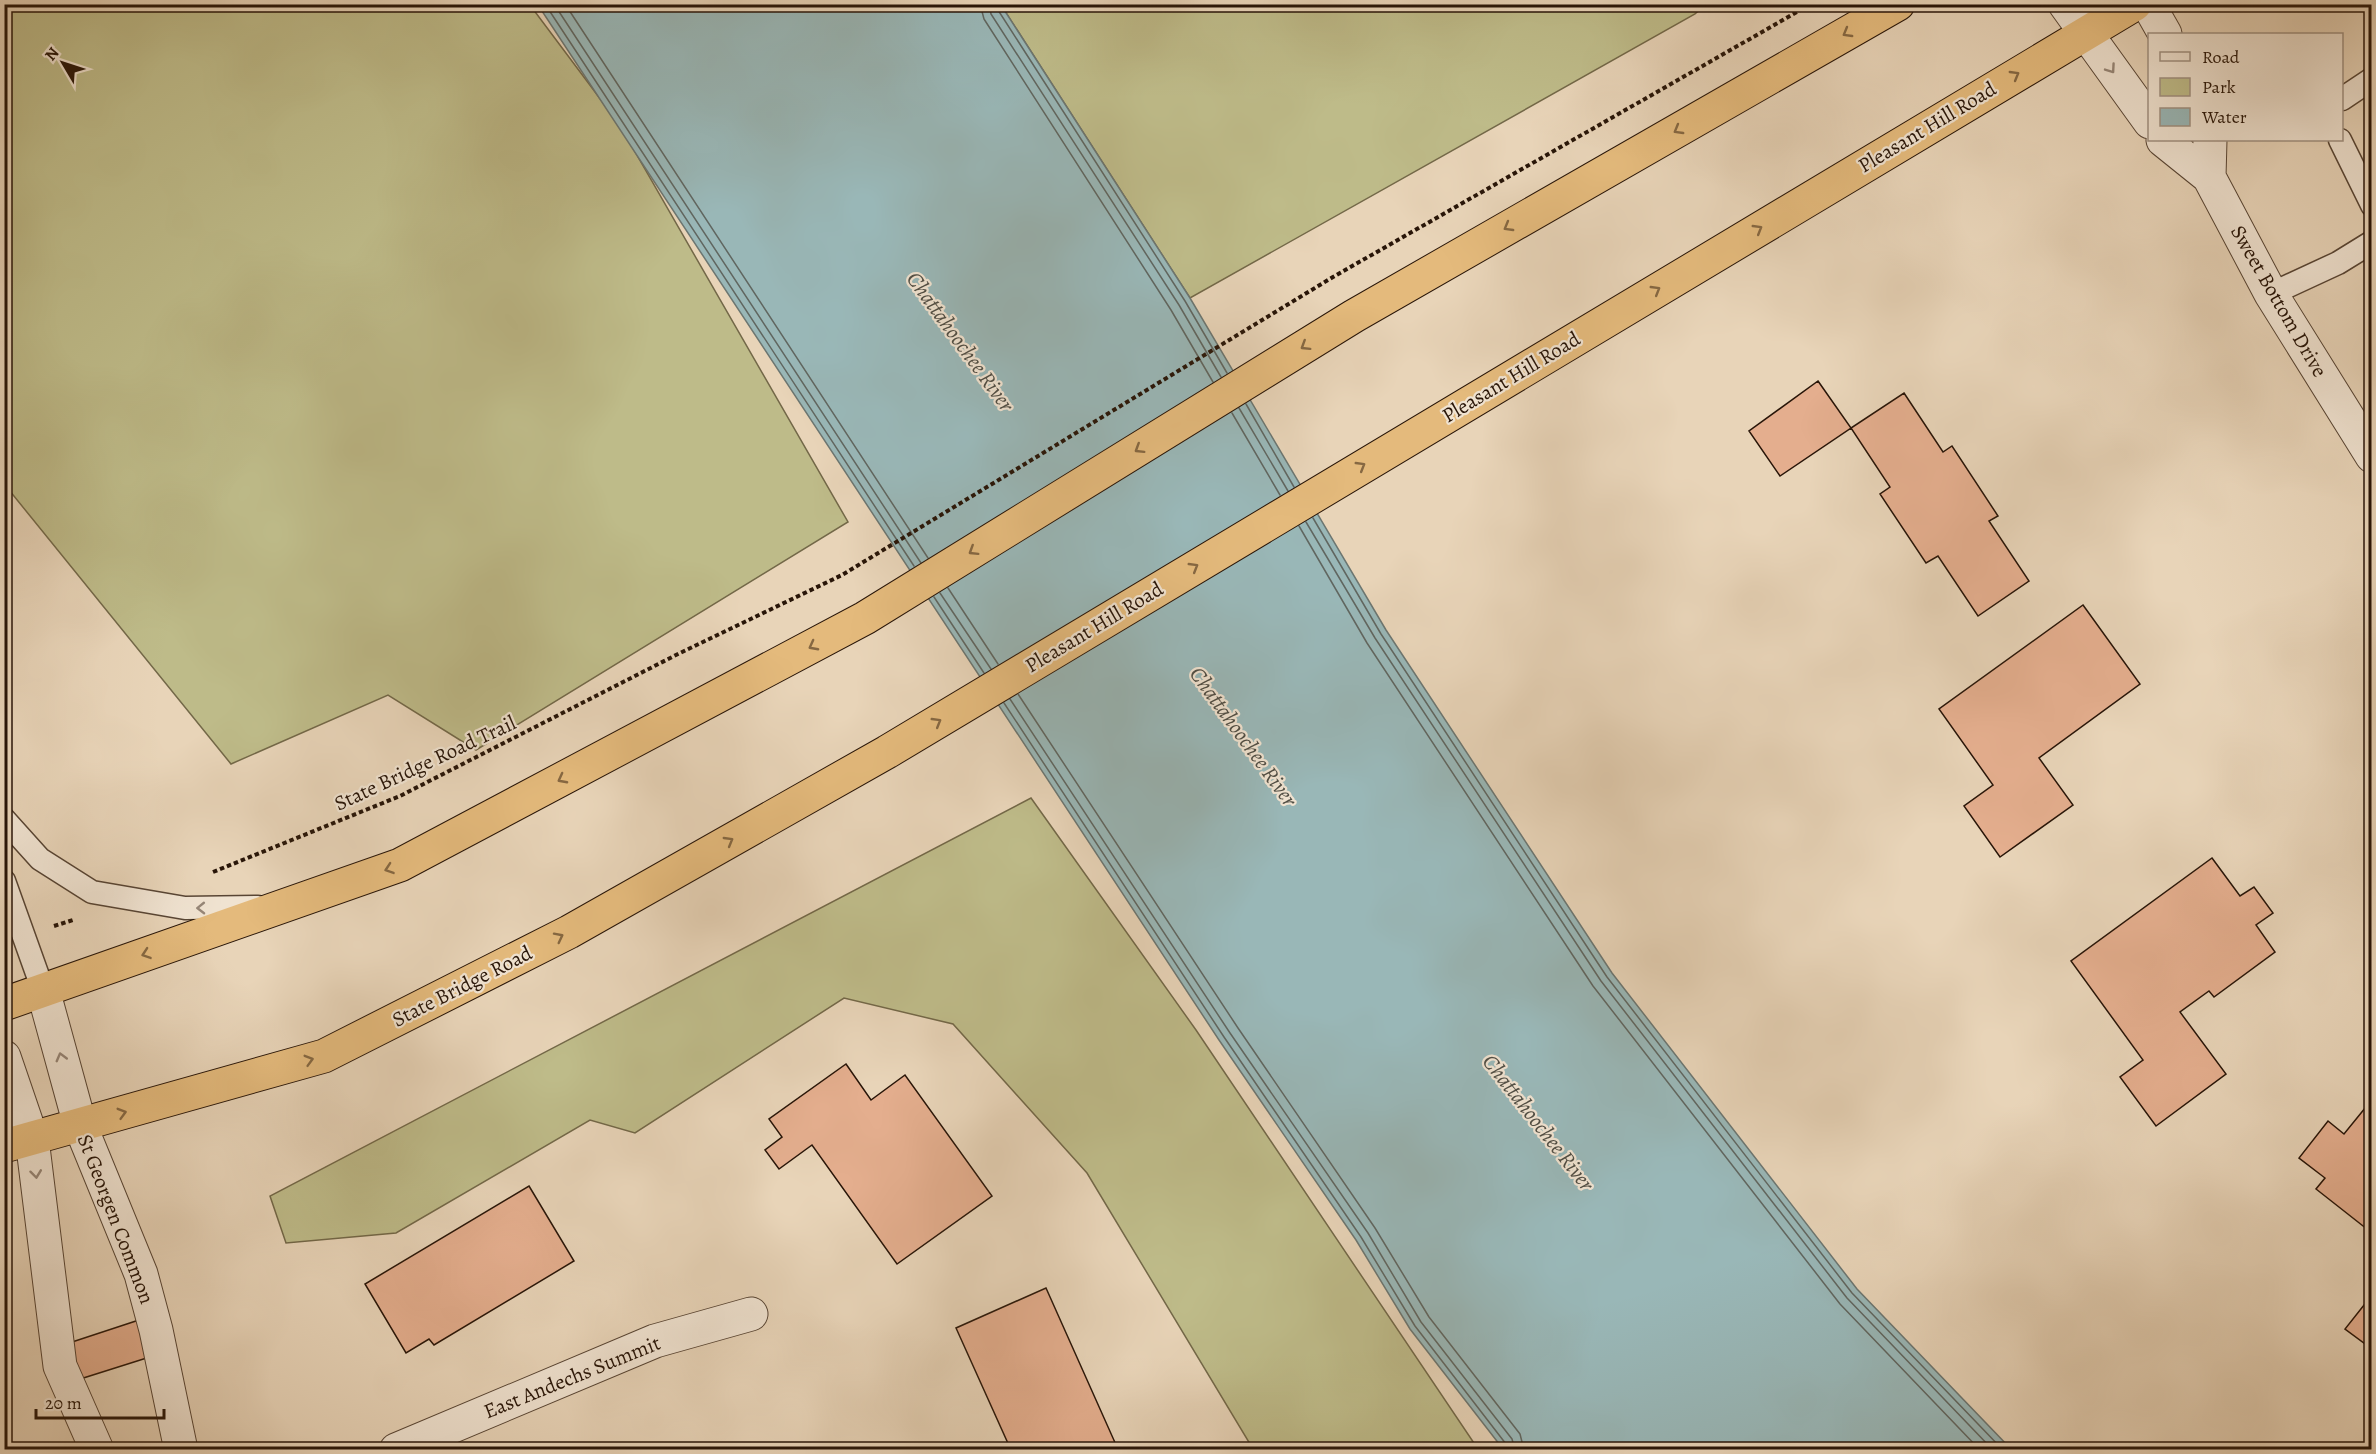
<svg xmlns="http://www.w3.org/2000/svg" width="2376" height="1454" viewBox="0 0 2376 1454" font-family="Alegreya,serif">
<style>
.green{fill:#bebb89;stroke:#736848;stroke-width:1.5}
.water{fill:#99b7b7;stroke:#6c7671;stroke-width:1.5}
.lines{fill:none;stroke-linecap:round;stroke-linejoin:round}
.shore{stroke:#606660;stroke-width:1.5}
.building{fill:#e4ae8e;stroke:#281508;stroke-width:1.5}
.service-casing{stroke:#584534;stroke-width:25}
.minor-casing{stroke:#584534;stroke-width:35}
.trunk-casing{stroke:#281508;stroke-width:35}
.path{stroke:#281508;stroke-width:4;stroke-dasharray:4.5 3;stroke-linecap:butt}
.service{stroke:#f0e3d1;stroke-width:22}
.minor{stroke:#f0e3d1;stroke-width:33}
.trunk{stroke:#e4ba7c;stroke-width:33}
.oneway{stroke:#866842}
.oneway2{stroke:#968677}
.labels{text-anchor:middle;stroke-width:4.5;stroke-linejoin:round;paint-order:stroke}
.street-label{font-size:21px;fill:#281508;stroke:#f0e3d1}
.water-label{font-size:22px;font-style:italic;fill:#504e45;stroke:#f0e3d1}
</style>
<rect width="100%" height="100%" fill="#e8d4b8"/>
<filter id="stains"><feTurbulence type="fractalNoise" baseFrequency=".00333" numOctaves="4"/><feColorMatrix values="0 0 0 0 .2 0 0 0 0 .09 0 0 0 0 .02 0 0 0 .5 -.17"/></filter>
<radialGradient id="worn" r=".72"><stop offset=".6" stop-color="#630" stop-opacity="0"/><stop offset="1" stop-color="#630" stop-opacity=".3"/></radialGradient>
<!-- green -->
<path class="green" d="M 4,5 L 530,5 L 619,124 L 848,522 L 476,750 L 388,695 L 231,764 L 5,485 Z
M 1001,5 L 1705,5 L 1695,14 L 1190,298 Z
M 1031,798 L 1196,1030 L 1478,1449 L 1253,1449 L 1087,1173 L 953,1024 L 844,998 L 635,1133 L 590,1120 L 396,1233 L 286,1243 L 270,1196 Z"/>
<!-- water -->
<path class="water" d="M 538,5 L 1001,5 L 1190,298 L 1386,630 L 1612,973 L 1857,1289 L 2011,1449 L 1503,1449 L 1410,1329 L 1356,1240 L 1219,1040 Z"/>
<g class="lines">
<!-- shore -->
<path class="shore" d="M 545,4 L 914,566
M 554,4 L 921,563
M 565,4 L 928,558
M 980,4 L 984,19 L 1171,310 L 1213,382
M 989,4 L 991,14 L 1179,305 L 1221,377
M 997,4 L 998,10 L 1185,301 L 1227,373
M 1246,404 L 1294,487
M 1239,408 L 1288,491
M 1232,413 L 1280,495
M 1313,518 L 1381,634 L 1607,977 L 1852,1293 L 2003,1450
M 1306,522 L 1375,638 L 1601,981 L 1847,1298 L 1993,1450
M 1299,526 L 1367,643 L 1593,986 L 1840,1304 L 1980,1450
M 948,588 L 998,664
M 940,593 L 991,669
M 934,597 L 984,673
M 1018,694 L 1238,1028 L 1375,1228 L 1429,1317 L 1520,1434 L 1524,1450
M 1010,699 L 1230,1033 L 1368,1233 L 1421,1322 L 1512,1439 L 1515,1450
M 1004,703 L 1224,1037 L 1361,1237 L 1415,1326 L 1506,1444 L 1507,1450"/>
</g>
<!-- building -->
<path class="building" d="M 1818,381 L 1851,428 L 1780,476 L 1749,431 Z
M 1904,393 L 1943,452 L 1952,446 L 1998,516 L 1989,521 L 2029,581 L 1978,616 L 1938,556 L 1926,563 L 1880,494 L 1890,487 L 1851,428 Z
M 2083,605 L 2140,684 L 2039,758 L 2073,805 L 2000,857 L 1964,806 L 1993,785 L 1939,709 Z
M 2212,858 L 2240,896 L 2254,887 L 2273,913 L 2256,925 L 2275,952 L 2214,997 L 2209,991 L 2180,1012 L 2226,1074 L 2156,1126 L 2120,1077 L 2143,1060 L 2071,961 Z
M 846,1064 L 871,1100 L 905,1075 L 992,1196 L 897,1264 L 812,1145 L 779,1169 L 765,1150 L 782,1137 L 769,1119 Z
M 2370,1102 L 2372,1103 L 2372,1233 L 2316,1189 L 2325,1178 L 2299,1158 L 2328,1121 L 2344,1134 Z
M 529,1186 L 574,1261 L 434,1345 L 429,1339 L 406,1353 L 365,1284 Z
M 1046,1288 L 1117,1447 L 1110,1450 L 1011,1450 L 956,1328 Z
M 2372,1295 L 2372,1349 L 2345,1329 Z
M 142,1319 L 153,1356 L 77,1380 L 66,1344 Z"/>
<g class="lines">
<!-- service casing -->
<g class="service-casing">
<path id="service" d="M 2342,99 L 2372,79
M 2340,140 L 2372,205
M 2271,294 L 2338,263 L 2372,242
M 4,819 L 40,859 L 92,892 L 185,908 L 258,907
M 4,881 L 43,990"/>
</g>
<!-- minor casing -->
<g class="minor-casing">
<path id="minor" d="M 2065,4 L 2150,122
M 2148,4 L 2165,34
M 2163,140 L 2209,177
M 2210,140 L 2209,177 L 2271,294 L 2372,456
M 43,990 L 80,1125 L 141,1274 L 156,1330 L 181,1450
M 4,1057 L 32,1139 L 60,1366 L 97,1450
M 396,1450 L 655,1341 L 751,1314"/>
</g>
<!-- trunk casing -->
<g class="trunk-casing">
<path id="trunk" d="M 4,1004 L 400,865 L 865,618 L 1354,316 L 1898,4
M 4,1146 L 324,1056 L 569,932 L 887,752 L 2135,4"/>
</g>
<!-- path -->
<path class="path" d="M 213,872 L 400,796 L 678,654 L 842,575 L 1333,277 L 1811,4
M 54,926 L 73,920"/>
<!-- service -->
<use href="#service" class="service"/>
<!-- minor -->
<use href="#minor" class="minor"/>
<!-- trunk -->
<use href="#trunk" class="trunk"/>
</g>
<!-- one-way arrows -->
<defs><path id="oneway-chevron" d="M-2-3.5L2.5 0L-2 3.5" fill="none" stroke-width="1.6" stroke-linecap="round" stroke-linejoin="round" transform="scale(1.5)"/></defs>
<g class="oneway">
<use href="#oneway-chevron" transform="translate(1847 33) rotate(150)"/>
<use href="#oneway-chevron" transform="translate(2015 75) rotate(-30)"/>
<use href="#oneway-chevron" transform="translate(1678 130) rotate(150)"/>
<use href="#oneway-chevron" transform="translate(1508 227) rotate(150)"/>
<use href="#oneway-chevron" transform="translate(1758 229) rotate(-31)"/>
<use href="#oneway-chevron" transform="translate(1656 290) rotate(-31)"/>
<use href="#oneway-chevron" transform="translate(1305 346) rotate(148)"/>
<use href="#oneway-chevron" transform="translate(1139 449) rotate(148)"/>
<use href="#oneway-chevron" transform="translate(1361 466) rotate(-31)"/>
<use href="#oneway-chevron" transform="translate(973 551) rotate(148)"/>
<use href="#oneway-chevron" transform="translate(1194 567) rotate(-31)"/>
<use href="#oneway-chevron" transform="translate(813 646) rotate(152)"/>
<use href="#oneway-chevron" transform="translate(937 722) rotate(-31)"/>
<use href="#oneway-chevron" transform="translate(562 779) rotate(152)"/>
<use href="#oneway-chevron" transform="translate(729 841) rotate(-30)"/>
<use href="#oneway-chevron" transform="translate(389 869) rotate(161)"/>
<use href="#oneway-chevron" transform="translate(559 937) rotate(-27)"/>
<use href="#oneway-chevron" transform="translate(146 954) rotate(161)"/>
<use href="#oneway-chevron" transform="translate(309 1060) rotate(-16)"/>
<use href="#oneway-chevron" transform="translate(122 1113) rotate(-16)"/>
</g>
<g class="oneway2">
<use href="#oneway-chevron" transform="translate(2111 69) rotate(55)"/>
<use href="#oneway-chevron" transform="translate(201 908) rotate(179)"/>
<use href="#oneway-chevron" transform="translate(61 1057) rotate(-105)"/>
<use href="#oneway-chevron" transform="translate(36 1174) rotate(83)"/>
</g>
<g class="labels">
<!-- street labels -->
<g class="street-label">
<text transform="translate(1927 127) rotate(-31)" y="7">Pleasant Hill Road</text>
<text transform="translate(2279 301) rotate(60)" y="7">Sweet Bottom Drive</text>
<text transform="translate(1511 377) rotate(-31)" y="7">Pleasant Hill Road</text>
<text transform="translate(1094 627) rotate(-31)" y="7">Pleasant Hill Road</text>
<text transform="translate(425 763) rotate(-25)" y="7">State Bridge Road Trail</text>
<text transform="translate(462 986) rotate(-27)" y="7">State Bridge Road</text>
<text transform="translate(116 1219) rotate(69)" y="7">St Georgen Common</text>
<text transform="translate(572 1377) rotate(-22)" y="7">East Andechs Summit</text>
</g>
<!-- water labels -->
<g class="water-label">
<text transform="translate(961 341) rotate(54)" y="8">Chattahoochee River</text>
<text transform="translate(1244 736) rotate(54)" y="8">Chattahoochee River</text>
<text transform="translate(1539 1122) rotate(52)" y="8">Chattahoochee River</text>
</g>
</g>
<!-- margin -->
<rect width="2376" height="1454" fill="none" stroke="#e8d4b8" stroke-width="24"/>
<rect x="6" y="6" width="2364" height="1442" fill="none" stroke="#281508" stroke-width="3"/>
<rect x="12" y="12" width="2352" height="1430" fill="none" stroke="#281508" stroke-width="1.5"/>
<!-- legend -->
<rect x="2148" y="33" width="195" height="108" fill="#f0e3d1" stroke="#a09181" stroke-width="1.5"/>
<rect x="2160" y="52" width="30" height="9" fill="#f0e3d1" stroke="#a09181" stroke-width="1.5"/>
<text x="2202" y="63" font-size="18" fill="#281508">Road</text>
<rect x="2160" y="78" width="30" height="18" fill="#bebb89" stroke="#a09181" stroke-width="1.5"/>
<text x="2202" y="93" font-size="18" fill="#281508">Park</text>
<rect x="2160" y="108" width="30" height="18" fill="#99b7b7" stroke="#a09181" stroke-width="1.5"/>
<text x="2202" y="123" font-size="18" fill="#281508">Water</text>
<!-- north arrow -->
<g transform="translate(63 63) rotate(309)" stroke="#f0e3d1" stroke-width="4.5" paint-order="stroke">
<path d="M0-4.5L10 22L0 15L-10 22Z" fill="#281508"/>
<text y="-9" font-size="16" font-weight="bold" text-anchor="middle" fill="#281508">N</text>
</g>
<!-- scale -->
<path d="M36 1409v9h128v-9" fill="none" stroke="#281508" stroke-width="3"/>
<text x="45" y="1409" font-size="18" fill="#281508" stroke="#f0e3d1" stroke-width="4.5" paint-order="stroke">20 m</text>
<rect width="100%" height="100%" filter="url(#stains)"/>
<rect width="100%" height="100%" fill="url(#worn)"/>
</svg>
